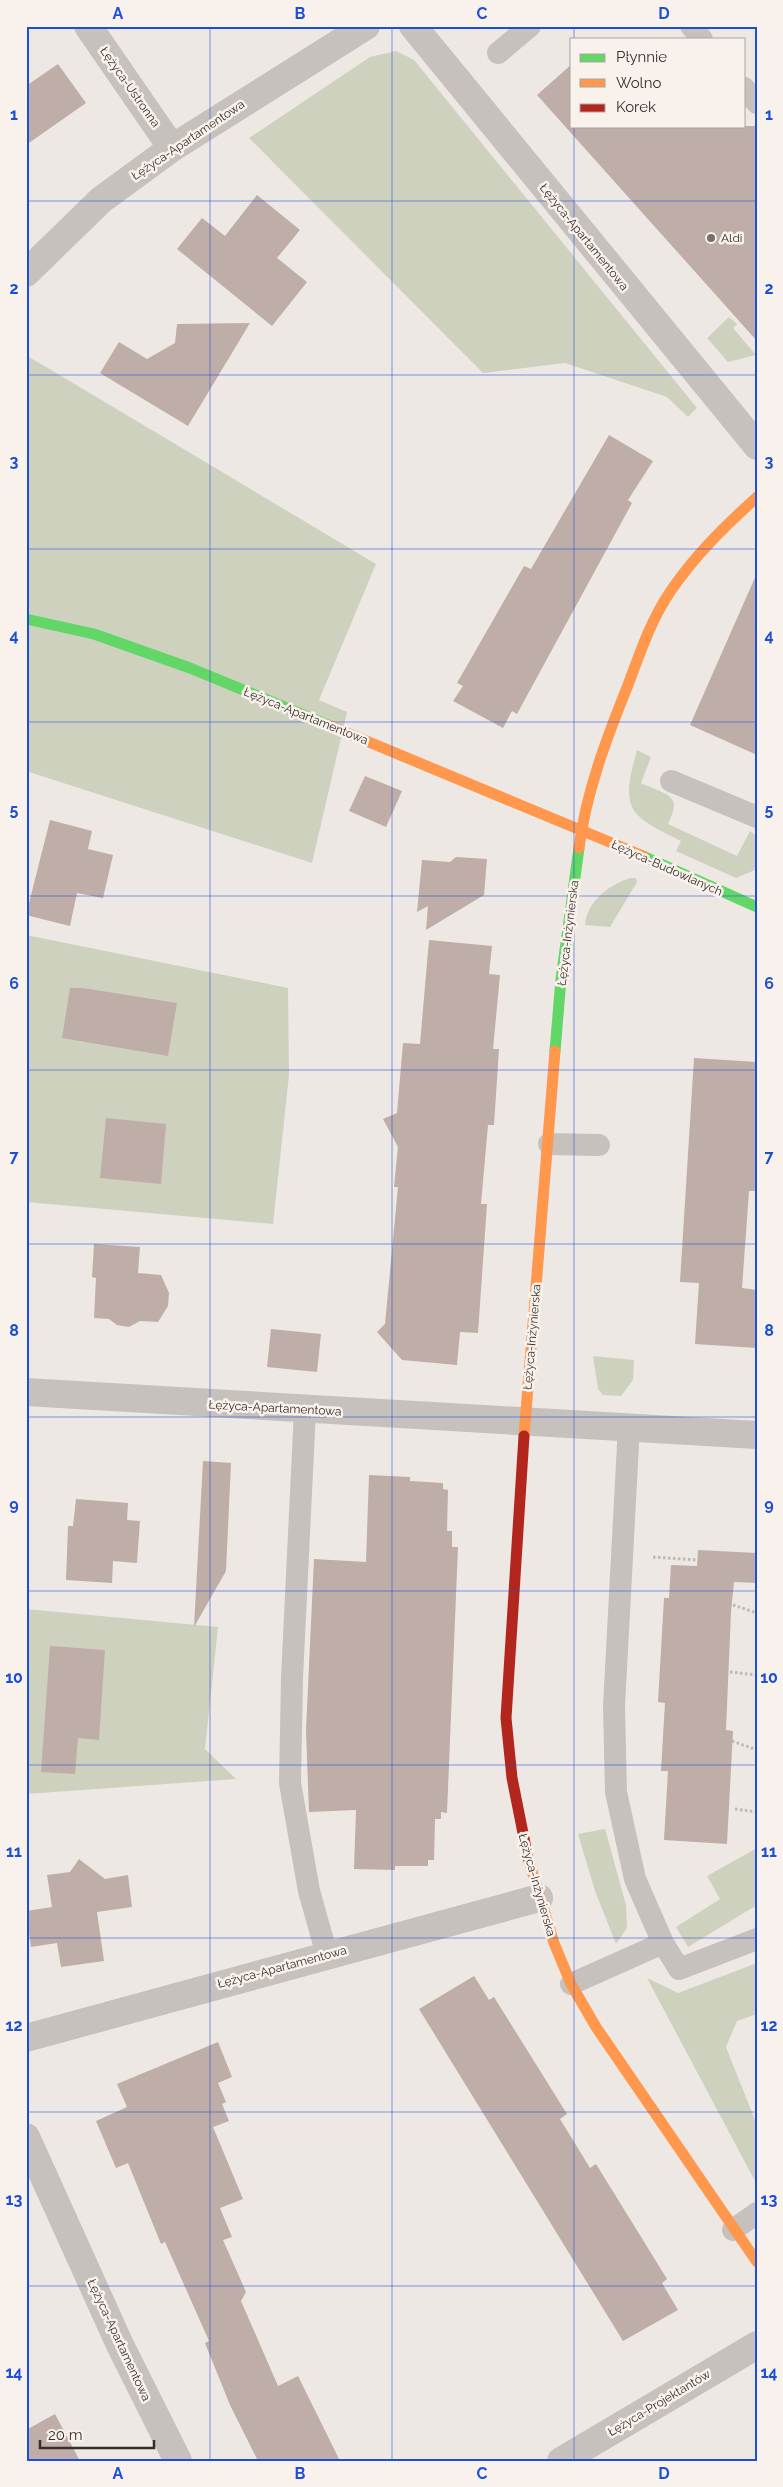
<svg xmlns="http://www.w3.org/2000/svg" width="783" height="2487" viewBox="0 0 783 2487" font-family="Raleway,sans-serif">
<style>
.green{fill:#cfd1bf}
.building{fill:#bfada7}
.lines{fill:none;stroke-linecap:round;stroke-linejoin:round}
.path{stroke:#bfb9b5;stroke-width:3;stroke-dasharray:2.5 2.5;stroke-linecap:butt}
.lane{stroke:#c6c1bd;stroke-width:22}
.street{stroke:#c6c1bd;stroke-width:28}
.fast{stroke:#63d668;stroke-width:11}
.slow{stroke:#ff974d;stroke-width:11}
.jam{stroke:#b3261e;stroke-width:11}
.grid{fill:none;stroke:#1d4ed8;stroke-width:1;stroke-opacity:0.55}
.poi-dot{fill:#776f6c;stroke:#f9f2ec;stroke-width:2}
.labels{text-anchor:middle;stroke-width:5;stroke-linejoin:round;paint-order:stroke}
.street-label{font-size:12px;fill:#372e2b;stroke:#f9f2ec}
.poi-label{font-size:12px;fill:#372e2b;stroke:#f9f2ec;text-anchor:start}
.neatline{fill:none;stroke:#1d4ed8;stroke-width:2}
.grid-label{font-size:16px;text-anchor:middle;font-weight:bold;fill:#1d4ed8}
</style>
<rect width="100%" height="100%" fill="#ede8e4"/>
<!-- green -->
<path class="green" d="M 396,51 L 414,60 L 697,408 L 688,417 L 667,397 L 565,363 L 483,373 L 249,138 L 370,57 Z
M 729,317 L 737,324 L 733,328 L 756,355 L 728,362 L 707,338 Z
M 26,355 L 376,564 L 319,700 L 347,712 L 312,863 L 26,771 Z
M 637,750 L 651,757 L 641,783 C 650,788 674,793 674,805 C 674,811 670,819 668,824 L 737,856 L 750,831 L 757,836 L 755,870 L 736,878 L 676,851 L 681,841 C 628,815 620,810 637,750 Z
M 630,878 L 636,878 L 637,882 L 610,927 L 585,925 C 587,901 609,885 630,878 Z
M 26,935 L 288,988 L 289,1075 L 273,1224 L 26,1202 Z
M 593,1356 L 634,1360 L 633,1380 L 621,1396 L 603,1395 L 598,1389 Z
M 26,1609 L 218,1627 L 205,1749 L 236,1779 L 26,1794 Z
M 605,1829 L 626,1905 L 627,1928 L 616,1944 L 595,1891 L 578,1834 Z
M 757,1848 L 757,1905 L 688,1947 L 676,1927 L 720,1899 L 707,1876 Z
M 757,1963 L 757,2014 L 737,2021 L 726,2047 L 757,2125 L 756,2183 L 647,1978 L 678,1993 Z"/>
<!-- building -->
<path class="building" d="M 58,64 L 86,103 L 26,145 L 26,86 Z
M 572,64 L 572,126 L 757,126 L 757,341 L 537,95 Z
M 257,195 L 300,230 L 277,258 L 307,282 L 272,326 L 177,249 L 202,218 L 225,236 Z
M 250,323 L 188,426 L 100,373 L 119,342 L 147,359 L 175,343 L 177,324 Z
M 609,435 L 653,461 L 628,500 L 632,503 L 517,714 L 512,711 L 503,728 L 453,701 L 463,686 L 457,683 L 524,566 L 531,569 Z
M 757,573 L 757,755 L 690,725 Z
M 365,776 L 402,791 L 386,827 L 349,811 Z
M 50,820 L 92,831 L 88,849 L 113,855 L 103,898 L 77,893 L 70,926 L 26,915 Z
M 456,857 L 487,859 L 484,895 L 426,930 L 428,906 L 417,912 L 422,860 L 450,862 Z
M 429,940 L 492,946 L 489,974 L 500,975 L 493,1049 L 499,1049 L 494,1125 L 488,1125 L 481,1204 L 487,1204 L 478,1333 L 460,1332 L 457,1365 L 402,1360 L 377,1332 L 385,1324 L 398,1187 L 394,1187 L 398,1147 L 383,1119 L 397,1113 L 403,1043 L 420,1044 Z
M 70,988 L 83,988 L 177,1003 L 168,1056 L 62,1038 Z
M 694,1058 L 757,1062 L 757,1191 L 749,1191 L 742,1288 L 757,1290 L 757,1348 L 695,1344 L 699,1283 L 680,1282 Z
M 106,1118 L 166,1124 L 161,1184 L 100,1178 Z
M 94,1244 L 140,1247 L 138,1273 L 161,1275 L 169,1293 L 168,1306 L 158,1322 L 140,1321 L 129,1327 L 117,1325 L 109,1319 L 94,1318 L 96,1278 L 92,1277 Z
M 271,1329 L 321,1334 L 317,1372 L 267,1367 Z
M 203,1461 L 231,1463 L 226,1571 L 194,1627 Z
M 369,1475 L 410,1477 L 410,1481 L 443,1483 L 443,1489 L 448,1490 L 447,1531 L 452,1531 L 452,1547 L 458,1547 L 447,1813 L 441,1812 L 441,1819 L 435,1819 L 434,1860 L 428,1860 L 428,1866 L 395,1866 L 395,1870 L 354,1869 L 356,1810 L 309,1812 L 306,1730 L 314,1559 L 366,1562 Z
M 76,1499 L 128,1503 L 127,1520 L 140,1521 L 137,1563 L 113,1561 L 112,1583 L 66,1580 L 68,1526 L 73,1526 Z
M 698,1550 L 757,1553 L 757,1583 L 734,1582 L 731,1612 L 726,1730 L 733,1731 L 727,1844 L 664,1840 L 668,1771 L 661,1771 L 665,1703 L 658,1702 L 664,1598 L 669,1598 L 671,1565 L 697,1566 Z
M 50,1646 L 105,1650 L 99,1740 L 78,1738 L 75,1774 L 41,1772 Z
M 79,1859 L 105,1879 L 128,1875 L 132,1907 L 97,1912 L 104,1961 L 61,1967 L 57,1943 L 31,1947 L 26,1911 L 52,1907 L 47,1875 L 70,1872 Z
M 474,1976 L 489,2000 L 494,1997 L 567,2114 L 560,2119 L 590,2168 L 596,2164 L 667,2279 L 662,2283 L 678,2310 L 623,2341 L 419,2009 Z
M 218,2042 L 232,2077 L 218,2083 L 226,2102 L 222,2104 L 229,2121 L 213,2127 L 243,2199 L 220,2208 L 232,2237 L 223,2240 L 246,2292 L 241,2301 L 278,2386 L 298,2376 L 340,2461 L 258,2461 L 230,2405 L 205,2343 L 209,2341 L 165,2242 L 161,2244 L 128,2163 L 116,2168 L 96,2121 L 127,2107 L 117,2084 Z
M 55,2414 L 80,2461 L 26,2461 L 26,2430 Z"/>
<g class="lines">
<!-- path -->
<path class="path" d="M 653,1557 L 698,1560
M 733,1605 L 757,1613
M 730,1672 L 757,1675
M 732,1741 L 757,1750
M 735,1809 L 757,1812"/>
<!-- lane -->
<path class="lane" d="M 691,26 L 702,39
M 498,53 L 530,26
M 744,88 L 757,103
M 671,781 L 757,817
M 549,1144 L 599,1145
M 305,1410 L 292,1678 L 290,1783 L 309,1891 L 327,1955
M 629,1426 L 614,1706 L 616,1792 L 635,1879 L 663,1943 L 679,1969 L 757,1939
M 571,1984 L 663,1943
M 733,2230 L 757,2213"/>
<!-- street -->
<path class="street" d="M 88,26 L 172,148
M 413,26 L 757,446
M 26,273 L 101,200 L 172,148 L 366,26
M 26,1392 L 757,1435
M 26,2038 L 539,1898
M 26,2137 L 120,2345 L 178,2461
M 561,2461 L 757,2345"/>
<!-- fast -->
<path class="fast" d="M 26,619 L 94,634 L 190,668 L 328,725
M 643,856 L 757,907
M 555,1051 L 561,979 L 579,848"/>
<!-- slow -->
<path class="slow" d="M 328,725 L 643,856
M 579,848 C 586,792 607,737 628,685 C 640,653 651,620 670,592 C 695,555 725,526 757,497
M 524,1436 L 555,1051
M 528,1858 L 554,1943 L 571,1984 L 596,2027 L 757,2262"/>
<!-- jam -->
<path class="jam" d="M 524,1436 L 506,1718 L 512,1778 L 528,1858"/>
</g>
<!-- grid -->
<path class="grid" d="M 210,26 L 210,2461M 392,26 L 392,2461M 574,26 L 574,39M 574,126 L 574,2461M 26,201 L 757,201M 26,375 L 757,375M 26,549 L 757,549M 26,722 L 757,722M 26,896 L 757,896M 26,1070 L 757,1070M 26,1244 L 757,1244M 26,1417 L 757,1417M 26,1591 L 757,1591M 26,1765 L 757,1765M 26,1938 L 757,1938M 26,2112 L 757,2112M 26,2286 L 757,2286"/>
<!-- markers -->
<circle class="poi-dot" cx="711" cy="238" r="5"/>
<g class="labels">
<!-- street labels -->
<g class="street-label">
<text transform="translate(130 87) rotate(55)" y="4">Łężyca-Ustronna</text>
<text transform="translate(188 140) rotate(-34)" y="4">Łężyca-Apartamentowa</text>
<text transform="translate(584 237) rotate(51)" y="4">Łężyca-Apartamentowa</text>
<text transform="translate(306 716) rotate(22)" y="4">Łężyca-Apartamentowa</text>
<text transform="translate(667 868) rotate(24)" y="4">Łężyca-Budowlanych</text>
<text transform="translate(568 933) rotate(-83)" y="4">Łężyca-Inżynierska</text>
<text transform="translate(532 1337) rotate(-85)" y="4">Łężyca-Inżynierska</text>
<text transform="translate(275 1408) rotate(3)" y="4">Łężyca-Apartamentowa</text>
<text transform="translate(537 1885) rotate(74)" y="4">Łężyca-Inżynierska</text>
<text transform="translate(282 1967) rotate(-15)" y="4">Łężyca-Apartamentowa</text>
<text transform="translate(119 2340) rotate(65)" y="4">Łężyca-Apartamentowa</text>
<text transform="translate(659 2403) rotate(-31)" y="4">Łężyca-Projektantów</text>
</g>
<!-- poi labels -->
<g class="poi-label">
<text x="721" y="242">Aldi</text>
</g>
</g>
<!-- border -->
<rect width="783" height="2487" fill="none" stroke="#f9f2ec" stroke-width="55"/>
<!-- legend -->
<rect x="570" y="38" width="175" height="90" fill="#f9f2ec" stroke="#aba49f"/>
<rect x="580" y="54" width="25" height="8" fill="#63d668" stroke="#aba49f"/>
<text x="616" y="62" font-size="15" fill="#372e2b">Płynnie</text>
<rect x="580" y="79" width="25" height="8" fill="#ff974d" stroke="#aba49f"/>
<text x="616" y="88" font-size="15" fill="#372e2b">Wolno</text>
<rect x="580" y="104" width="25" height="8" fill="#b3261e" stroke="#aba49f"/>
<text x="616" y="112" font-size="15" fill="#372e2b">Korek</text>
<!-- scale -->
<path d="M40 2440v8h114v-8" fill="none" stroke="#372e2b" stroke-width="2.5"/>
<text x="48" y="2440" font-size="15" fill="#372e2b" stroke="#f9f2ec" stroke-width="4" paint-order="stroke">20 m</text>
<rect x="28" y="28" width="728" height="2432" class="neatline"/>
<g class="grid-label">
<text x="118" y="19">A</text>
<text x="300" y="19">B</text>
<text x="482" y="19">C</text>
<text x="664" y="19">D</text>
<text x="14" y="120">1</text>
<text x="769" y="120">1</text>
<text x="14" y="294">2</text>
<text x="769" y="294">2</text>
<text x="14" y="467">3</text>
<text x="769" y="467">3</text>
<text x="14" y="641">4</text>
<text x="769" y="641">4</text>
<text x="14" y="815">5</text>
<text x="769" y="815">5</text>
<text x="14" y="989">6</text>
<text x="769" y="989">6</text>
<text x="14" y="1162">7</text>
<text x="769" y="1162">7</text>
<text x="14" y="1336">8</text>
<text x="769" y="1336">8</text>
<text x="14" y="1510">9</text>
<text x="769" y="1510">9</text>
<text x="14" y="1683">10</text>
<text x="769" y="1683">10</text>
<text x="14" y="1857">11</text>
<text x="769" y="1857">11</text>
<text x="14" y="2031">12</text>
<text x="769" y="2031">12</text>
<text x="14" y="2205">13</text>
<text x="769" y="2205">13</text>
<text x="14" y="2378">14</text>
<text x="769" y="2378">14</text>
<text x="118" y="2479">A</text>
<text x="300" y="2479">B</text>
<text x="482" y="2479">C</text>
<text x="664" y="2479">D</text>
</g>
</svg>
